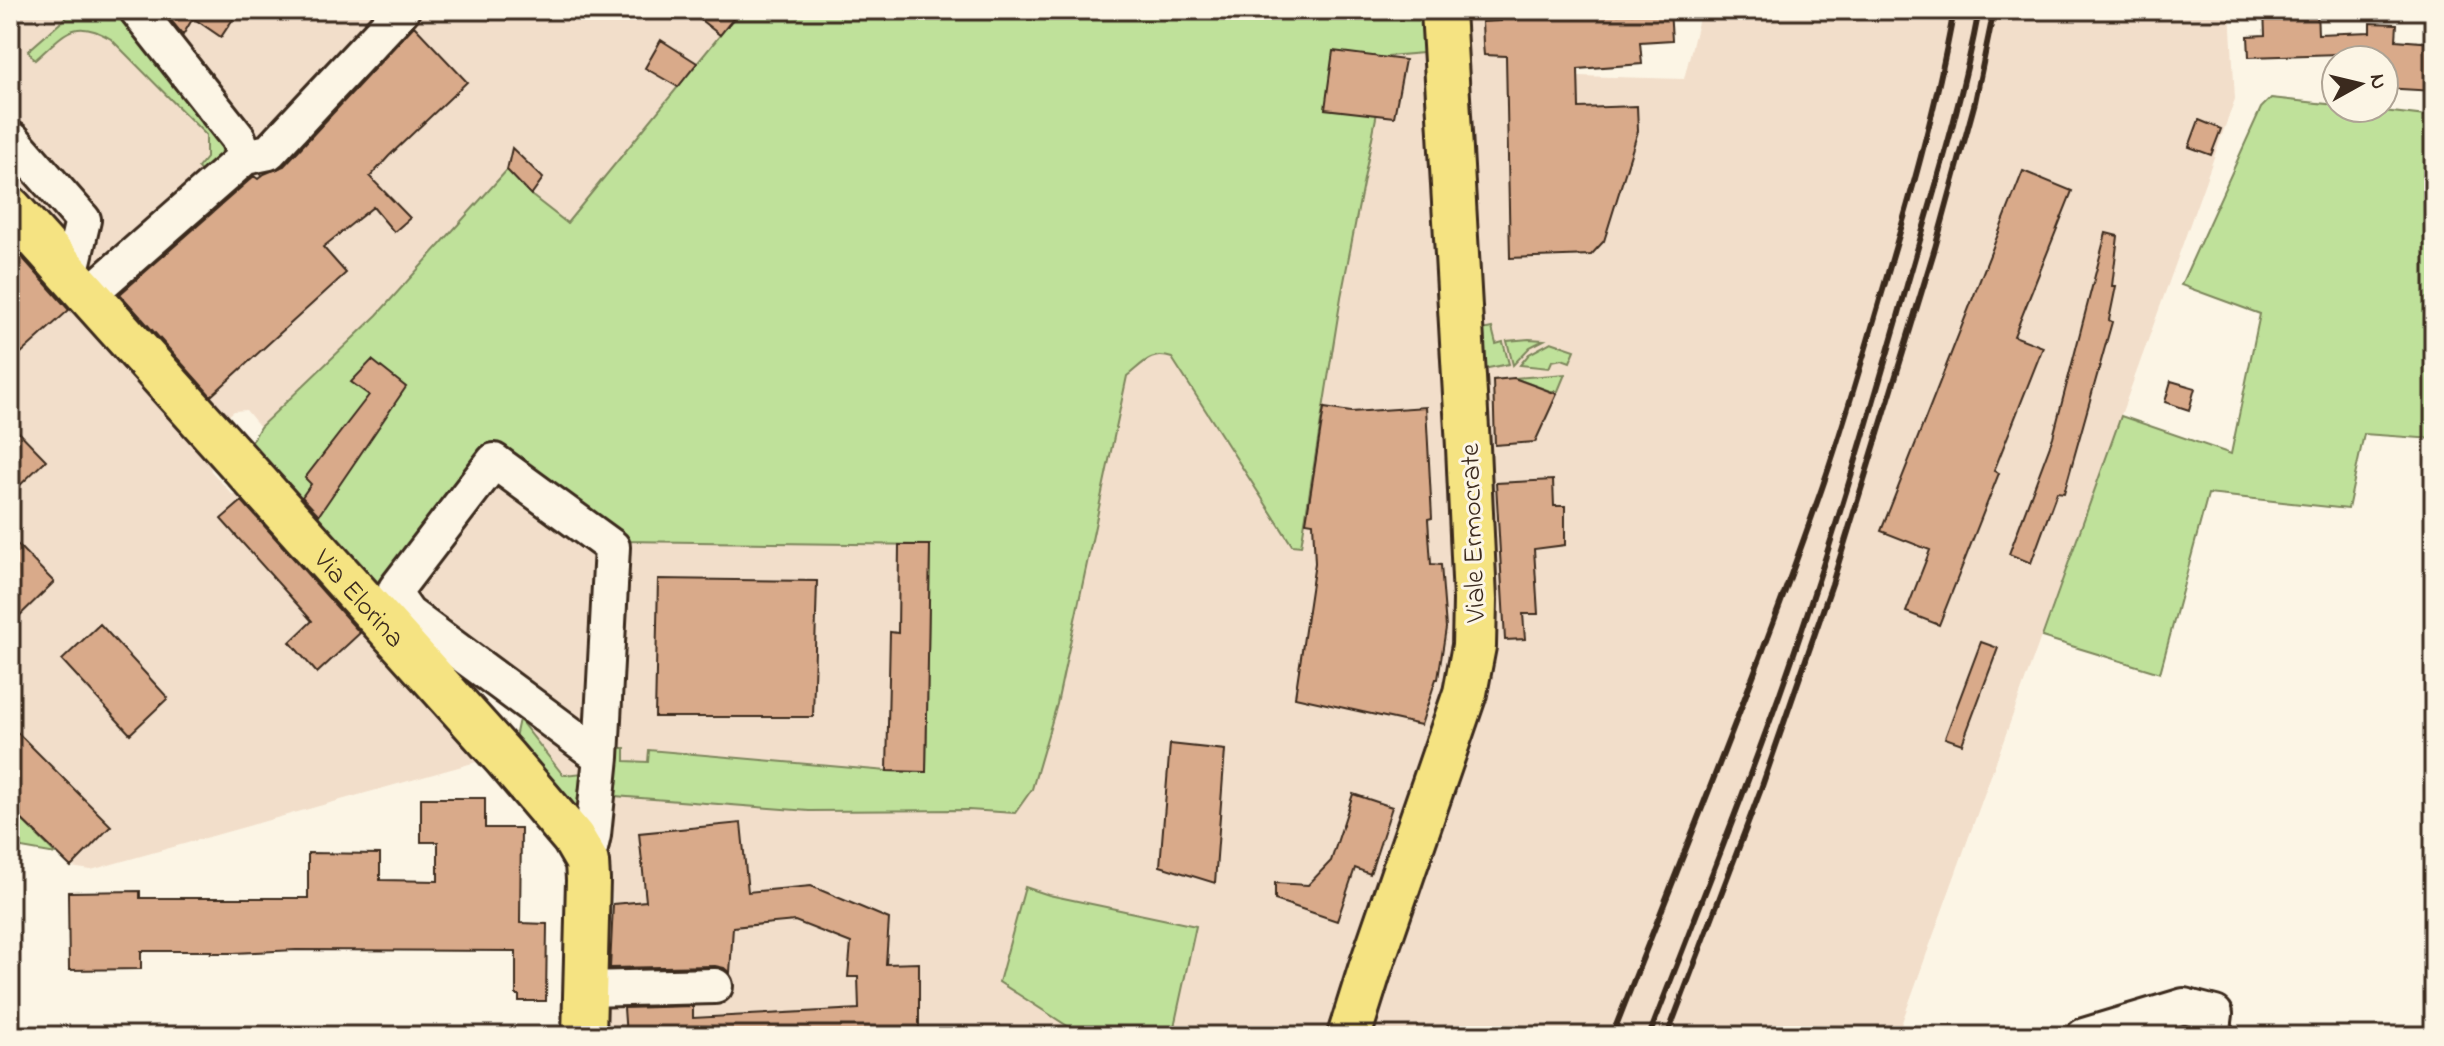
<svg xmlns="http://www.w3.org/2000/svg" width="2444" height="1046" viewBox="0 0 2444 1046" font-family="'Indie Flower',sans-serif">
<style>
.built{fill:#f2deca}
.green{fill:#bfe19a;stroke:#7d865c;stroke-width:2}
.building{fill:#d9aa8a;stroke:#3b2a1e;stroke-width:2}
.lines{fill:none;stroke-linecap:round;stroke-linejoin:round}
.minor-casing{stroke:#3b2a1e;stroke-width:40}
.major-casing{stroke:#3b2a1e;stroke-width:48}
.minor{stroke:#fcf5e5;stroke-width:34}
.major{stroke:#f5e382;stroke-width:42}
.rail{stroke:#3b2a1e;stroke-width:6}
.labels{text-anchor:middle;stroke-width:6;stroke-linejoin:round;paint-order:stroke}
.street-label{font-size:28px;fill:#3b2a1e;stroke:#fcf5e5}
</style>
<rect width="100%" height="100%" fill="#fcf5e5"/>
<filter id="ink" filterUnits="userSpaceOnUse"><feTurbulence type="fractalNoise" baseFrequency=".0125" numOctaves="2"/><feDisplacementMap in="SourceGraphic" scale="16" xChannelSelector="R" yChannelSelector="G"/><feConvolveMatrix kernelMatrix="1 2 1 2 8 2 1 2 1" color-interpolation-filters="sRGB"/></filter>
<g filter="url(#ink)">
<!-- built -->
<path class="built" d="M 10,10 L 1575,10 L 1578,76 L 1684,79 L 1701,10 L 2230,10 L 2235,99 L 1897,1036 L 601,1036 L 609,980 L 613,904 L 610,866 L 606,851 L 513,747 L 519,719 L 494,689 L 456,679 L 249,447 L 260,427 L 246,410 L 234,411 L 225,419 L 10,171 Z
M 10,238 L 209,458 L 211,471 L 232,494 L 245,498 L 480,761 L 91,870 L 71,867 L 10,808 Z"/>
<!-- green -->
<path class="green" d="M 75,10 L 125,10 L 228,141 L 228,158 L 206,178 L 198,168 L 206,158 L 206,135 L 111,39 C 73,16 64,35 35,60 L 28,51 Z
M 725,10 L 1431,10 L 1423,53 L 1388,56 L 1341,297 L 1301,546 L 1292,545 L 1172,358 C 1150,351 1143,364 1127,376 L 1057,704 L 1032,789 L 1015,813 L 968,810 L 809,811 L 615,796 L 618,748 L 625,748 L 625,761 L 648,762 L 649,750 L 887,771 L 926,772 L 930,545 L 621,541 L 491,448 L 381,594 L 249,447 L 260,427 L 377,315 L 507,170 L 531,195 L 567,223 L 735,17 Z
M 2271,98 L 2336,105 L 2336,108 L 2358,108 L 2434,117 L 2434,439 L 2364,434 L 2348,509 L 2208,494 L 2160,673 L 2042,637 L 2121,416 L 2231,454 L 2260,314 L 2181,285 L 2261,108 Z
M 1492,328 L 1496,344 L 1503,342 L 1509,364 L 1483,369 L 1482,330 Z
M 1529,339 L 1544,340 L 1530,347 L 1513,365 L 1507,341 Z
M 1551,342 L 1575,350 L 1570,362 L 1562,359 L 1552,361 L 1549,368 L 1520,365 L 1529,354 Z
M 1565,374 L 1558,391 L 1550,391 L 1514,378 Z
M 519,719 L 563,775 L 584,773 L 581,819 L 513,747 Z
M 10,808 L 56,854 L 10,846 Z
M 1025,887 L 1049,895 L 1196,926 L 1172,1036 L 1083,1036 L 999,982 Z"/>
<!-- building -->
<path class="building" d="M 174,10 L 239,10 L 221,37 L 193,18 L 183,35 L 169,18 Z
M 688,10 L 740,10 L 720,35 Z
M 1500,10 L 1575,10 L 1575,18 L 1670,10 L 1672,40 L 1640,42 L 1642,64 L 1578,69 L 1579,108 L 1637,106 L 1638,131 L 1604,241 L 1591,255 L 1510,258 L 1506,56 L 1484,55 L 1483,44 L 1482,22 L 1501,21 Z
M 2264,10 L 2317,10 L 2318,34 L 2370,32 L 2370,23 L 2397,24 L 2396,40 L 2434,43 L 2434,91 L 2384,88 L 2384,60 L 2370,60 L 2370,53 L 2249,57 L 2248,36 L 2265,35 Z
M 414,26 L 467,82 L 389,156 L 370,177 L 410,218 L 394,232 L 373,207 L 323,247 L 346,273 L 211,396 L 120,294 L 254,176 L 258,179 L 264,174 L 284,166 Z
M 661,40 L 697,63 L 678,87 L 645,68 Z
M 1333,51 L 1405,60 L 1394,117 L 1325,109 Z
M 2199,120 L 2221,129 L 2211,155 L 2189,147 Z
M 512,148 L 543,178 L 531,195 L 507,170 Z
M 2023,171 L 2072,191 L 2014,336 L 2043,347 L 1994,471 L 1999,473 L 1939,625 L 1906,612 L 1930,550 L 1881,531 Z
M 2106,233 L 2118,236 L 2112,286 L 2116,286 L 2109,320 L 2112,322 L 2064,493 L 2057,492 L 2031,563 L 2009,554 L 2053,437 Z
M 10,244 L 69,310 L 10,363 Z
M 372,360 L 406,387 L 319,515 L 302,497 L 311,484 L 305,478 L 369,395 L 351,382 Z
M 1514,378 L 1557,394 L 1535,442 L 1495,445 L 1493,380 Z
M 2171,381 L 2195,388 L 2189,410 L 2165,402 Z
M 1426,407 L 1432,518 L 1428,519 L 1431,564 L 1441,565 L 1446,628 L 1438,679 L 1436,679 L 1421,725 L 1295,697 L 1315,563 L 1313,523 L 1306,522 L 1324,408 L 1351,412 Z
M 10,423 L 46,460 L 10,495 Z
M 1553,480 L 1554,506 L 1565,506 L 1565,545 L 1534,549 L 1538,614 L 1523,614 L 1525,639 L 1505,640 L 1496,483 Z
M 242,501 L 360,633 L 317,673 L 290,642 L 312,621 L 221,519 Z
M 10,537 L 54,582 L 10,625 Z
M 899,545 L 930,545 L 926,772 L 887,771 L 890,632 L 898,633 Z
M 658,579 L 817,581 L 813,717 L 655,717 Z
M 100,624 L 168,698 L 130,734 L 62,660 Z
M 1981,642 L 1998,648 L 1962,744 L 1945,738 Z
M 10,725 L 111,826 L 71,867 L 10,808 Z
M 1170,744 L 1225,750 L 1215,883 L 1160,866 Z
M 1353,794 L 1392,807 L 1370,874 L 1355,868 L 1337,921 L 1275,900 L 1275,883 L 1308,885 L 1331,861 Z
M 421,798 L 485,798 L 485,828 L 521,828 L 520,923 L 547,924 L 546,1001 L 519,1001 L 519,995 L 516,995 L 516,951 L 296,950 L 234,953 L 211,953 L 212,951 L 141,951 L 141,969 L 69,970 L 68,892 L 140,891 L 140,898 L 308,898 L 308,853 L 380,854 L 380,880 L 438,881 L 438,842 L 421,842 Z
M 741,823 L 748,892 L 811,886 L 889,919 L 886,964 L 919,963 L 919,1036 L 626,1036 L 624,1008 L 693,1006 L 693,1018 L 859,1009 L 858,977 L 848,977 L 851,943 L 795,921 L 733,927 L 730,973 L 724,968 L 715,966 L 610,968 L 613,904 L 646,901 L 639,833 Z"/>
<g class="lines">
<!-- minor casing -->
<g class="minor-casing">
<path id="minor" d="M 137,10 L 238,138 L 245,157
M 10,141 L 13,140 L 83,220 L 70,275
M 88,295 L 245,157 L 269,152 L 402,10
M 587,862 L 593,835 L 601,757 L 612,547 L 494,461 L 396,589 L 398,600 L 408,614 L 601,757
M 585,989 L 715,986
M 2084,1036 L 2184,1006 L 2215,1014 L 2212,1036"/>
</g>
<!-- major casing -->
<g class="major-casing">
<g id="major">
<path id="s1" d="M 10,208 L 505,758 L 573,838 L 587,862 L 588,880 L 584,1036"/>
<path d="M 1349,1036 L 1370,969 L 1465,693 L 1474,646 L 1475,600 L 1468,447 L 1443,10"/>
</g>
</g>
<!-- minor -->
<use href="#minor" class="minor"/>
<!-- major -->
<use href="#major" class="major"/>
<!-- rail -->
<path class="rail" d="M 1612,1036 C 1681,860 1753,684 1816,505 C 1840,439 1859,371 1879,303 C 1908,206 1936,110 1954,10
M 1649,1036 C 1693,923 1738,810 1779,696 C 1827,561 1868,423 1907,285 C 1933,194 1962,103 1979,10
M 1667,1036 L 1761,789 L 1832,584 L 1935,248 L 1975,102 L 1994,10"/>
</g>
</g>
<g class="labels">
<!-- street labels -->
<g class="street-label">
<text transform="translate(1471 533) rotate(-92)" y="10">Viale Ermocrate</text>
<text dy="10" stroke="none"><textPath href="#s1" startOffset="524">Via Elorina</textPath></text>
</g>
</g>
<!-- margin -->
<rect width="2444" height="1046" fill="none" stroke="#fcf5e5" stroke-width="40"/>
<rect x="20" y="20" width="2404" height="1006" fill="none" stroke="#3b2a1e" stroke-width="3" filter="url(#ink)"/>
<!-- north arrow -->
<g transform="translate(2360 84) rotate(82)"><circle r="38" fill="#fcf5e5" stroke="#afa495" stroke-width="2"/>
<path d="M0-6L14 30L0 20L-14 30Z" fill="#3b2a1e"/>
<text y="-12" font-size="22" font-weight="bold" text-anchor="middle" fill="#3b2a1e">N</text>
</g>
</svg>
